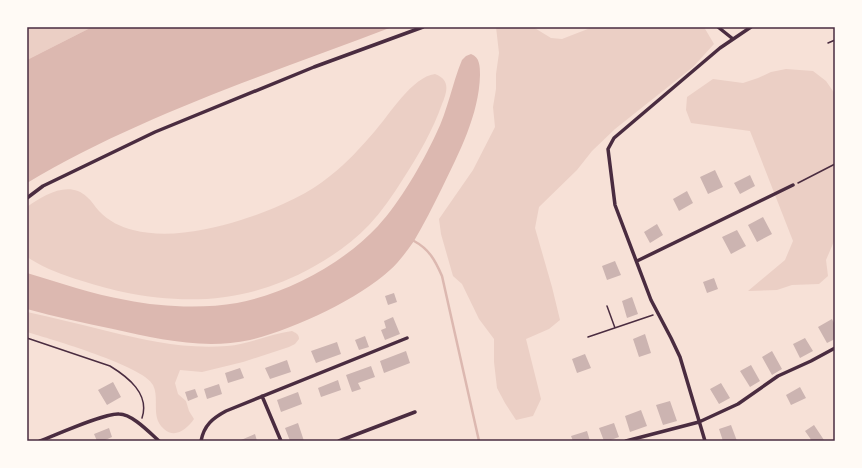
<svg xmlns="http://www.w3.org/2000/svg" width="862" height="468" viewBox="0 0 862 468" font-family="'Noto Sans',sans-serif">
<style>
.green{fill:#ebcfc5}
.water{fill:#dcb8b0}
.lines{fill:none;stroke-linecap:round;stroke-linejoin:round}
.stream{stroke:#dcb8b0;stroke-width:2.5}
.building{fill:#ccb4b1}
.path{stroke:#4a2c40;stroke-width:1.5}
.minor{stroke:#4a2c40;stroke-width:3.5}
.neatline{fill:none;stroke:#4a2c40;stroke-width:1.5}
</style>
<rect width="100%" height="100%" fill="#f7e1d7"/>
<!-- green -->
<path class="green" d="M 27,27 L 92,27 L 27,60 Z
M 496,27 L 533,27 L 551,38 L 562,39 L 593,27 L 704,27 L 714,44 L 693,67 L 615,129 L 592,151 L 577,170 L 539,207 L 535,228 L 552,287 L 560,320 L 549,329 L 526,339 L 541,399 L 533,416 L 516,420 L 505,403 L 497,388 L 494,362 L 494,339 L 479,319 L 462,284 L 453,276 L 441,234 L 439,219 L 473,170 L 495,127 L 493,107 L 496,89 L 496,74 L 499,53 Z
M 786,69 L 813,71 L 826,81 L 835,94 L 835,239 L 826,260 L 828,276 L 819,284 L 792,285 L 777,290 L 748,291 L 785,260 L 793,241 L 750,131 L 691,123 L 686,110 L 687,97 L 713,79 L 743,83 L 758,78 L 771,72 Z
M 435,74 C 451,80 447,92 442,104 C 433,130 418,156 403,179 C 393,195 382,211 369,225 C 353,242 333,256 313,267 C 252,301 192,306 123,292 C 94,285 52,274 27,257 L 27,207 C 44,195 69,180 87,197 C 92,201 95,207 99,211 C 108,221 121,227 133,230 C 168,239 208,230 241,220 C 270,211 306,196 330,176 C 347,163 361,147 375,131 C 390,114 412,77 435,74 Z
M 27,312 C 54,318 80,324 107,331 C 149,341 183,349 227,346 C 249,344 270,334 292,331 C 296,333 299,334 299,339 L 295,344 L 289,347 L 243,362 L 202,372 L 180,370 L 175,383 L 178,394 L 186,401 L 189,411 L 194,419 C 187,429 175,439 164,429 C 150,417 160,399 153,385 C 144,366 50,339 27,332 Z"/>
<!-- water -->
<path class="water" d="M 92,27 L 392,27 C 269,74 141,115 27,183 L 27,60 Z
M 471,54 C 480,57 480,67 480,75 C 479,115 459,153 442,188 C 433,206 424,224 414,241 C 407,251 399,262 390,270 C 359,299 292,330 250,340 C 203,350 159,339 113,329 C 84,323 56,317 27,309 L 27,273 C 60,283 92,294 126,300 C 160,307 203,309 237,303 C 286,294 344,263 378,226 C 400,202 422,164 436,134 C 448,110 452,84 462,60 L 466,56 Z"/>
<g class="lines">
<!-- stream -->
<path class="stream" d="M 414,241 C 429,249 435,260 442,276 L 479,441"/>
</g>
<!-- building -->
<path class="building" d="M 715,170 L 723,187 L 708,194 L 700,177 Z
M 750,175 L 755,186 L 740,194 L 734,183 Z
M 687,191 L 693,203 L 679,211 L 673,199 Z
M 763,217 L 772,234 L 757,242 L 748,225 Z
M 657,224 L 663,235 L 650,243 L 644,232 Z
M 737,230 L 746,246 L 731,254 L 722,237 Z
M 615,261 L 621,275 L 607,280 L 602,266 Z
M 714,278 L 718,289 L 707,293 L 703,282 Z
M 394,293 L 397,302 L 388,305 L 385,296 Z
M 632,297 L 638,314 L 627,318 L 622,301 Z
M 393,317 L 400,334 L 385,340 L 381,330 L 386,328 L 384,321 Z
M 832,319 L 835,325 L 835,339 L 827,343 L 818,327 Z
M 645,334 L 651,353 L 639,357 L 633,339 Z
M 365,336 L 369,347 L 359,350 L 355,340 Z
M 805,338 L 813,351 L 800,358 L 793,344 Z
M 337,342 L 341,354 L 316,363 L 311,351 Z
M 406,351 L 410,363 L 384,373 L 380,361 Z
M 772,351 L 782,369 L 772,375 L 762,357 Z
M 585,354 L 591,368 L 577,373 L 572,359 Z
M 287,360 L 291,372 L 270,379 L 265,368 Z
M 751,365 L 760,381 L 750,387 L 740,371 Z
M 371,366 L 375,377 L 358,383 L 361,389 L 352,392 L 346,375 Z
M 240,368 L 244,378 L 228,383 L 225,373 Z
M 338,380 L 341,390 L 321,397 L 318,388 Z
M 113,382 L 121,397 L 107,405 L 98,390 Z
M 721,383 L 730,398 L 719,404 L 710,389 Z
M 219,384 L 222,394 L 207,399 L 204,389 Z
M 800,387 L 806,398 L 791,405 L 786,395 Z
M 195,389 L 198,397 L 188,401 L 185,392 Z
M 298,392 L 302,404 L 281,412 L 277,400 Z
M 670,401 L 677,421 L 663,425 L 656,405 Z
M 641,410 L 647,426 L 630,432 L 625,416 Z
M 298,423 L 304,441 L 290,441 L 285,428 Z
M 614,423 L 619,437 L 608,441 L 604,441 L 599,428 Z
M 731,425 L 737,441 L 723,441 L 719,429 Z
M 814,425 L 824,440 L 822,441 L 812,441 L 805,431 Z
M 109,428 L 112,437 L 103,441 L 97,441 L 94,434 Z
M 587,431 L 590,441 L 573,441 L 571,436 Z
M 255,434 L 257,441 L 242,441 L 241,440 Z"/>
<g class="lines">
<!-- path -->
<path class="path" d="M 828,43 L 835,40
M 798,183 L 835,164
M 607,306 L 615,328
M 588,337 L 653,315
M 27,338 L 110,366 C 128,377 150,394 142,418"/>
<!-- minor -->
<path class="minor" d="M 718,27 L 733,39
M 27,198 L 43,186 L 155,132 L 314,67 L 423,27
M 637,261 L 793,185
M 262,396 L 281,441
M 40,441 C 56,435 104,413 119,414 C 132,414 149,432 159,441
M 201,441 C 204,425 213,418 226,411 L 407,338
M 339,441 L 415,412
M 626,441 L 699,422 L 738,404 L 778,376 L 811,361 L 835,348
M 705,441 L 680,357 L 671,338 L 651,300 L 615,205 L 608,149 L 614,138 L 720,48 L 751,27"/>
</g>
<!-- border -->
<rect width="862" height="468" fill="none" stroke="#fffaf5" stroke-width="56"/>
<rect x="28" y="28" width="806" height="412" class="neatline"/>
</svg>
